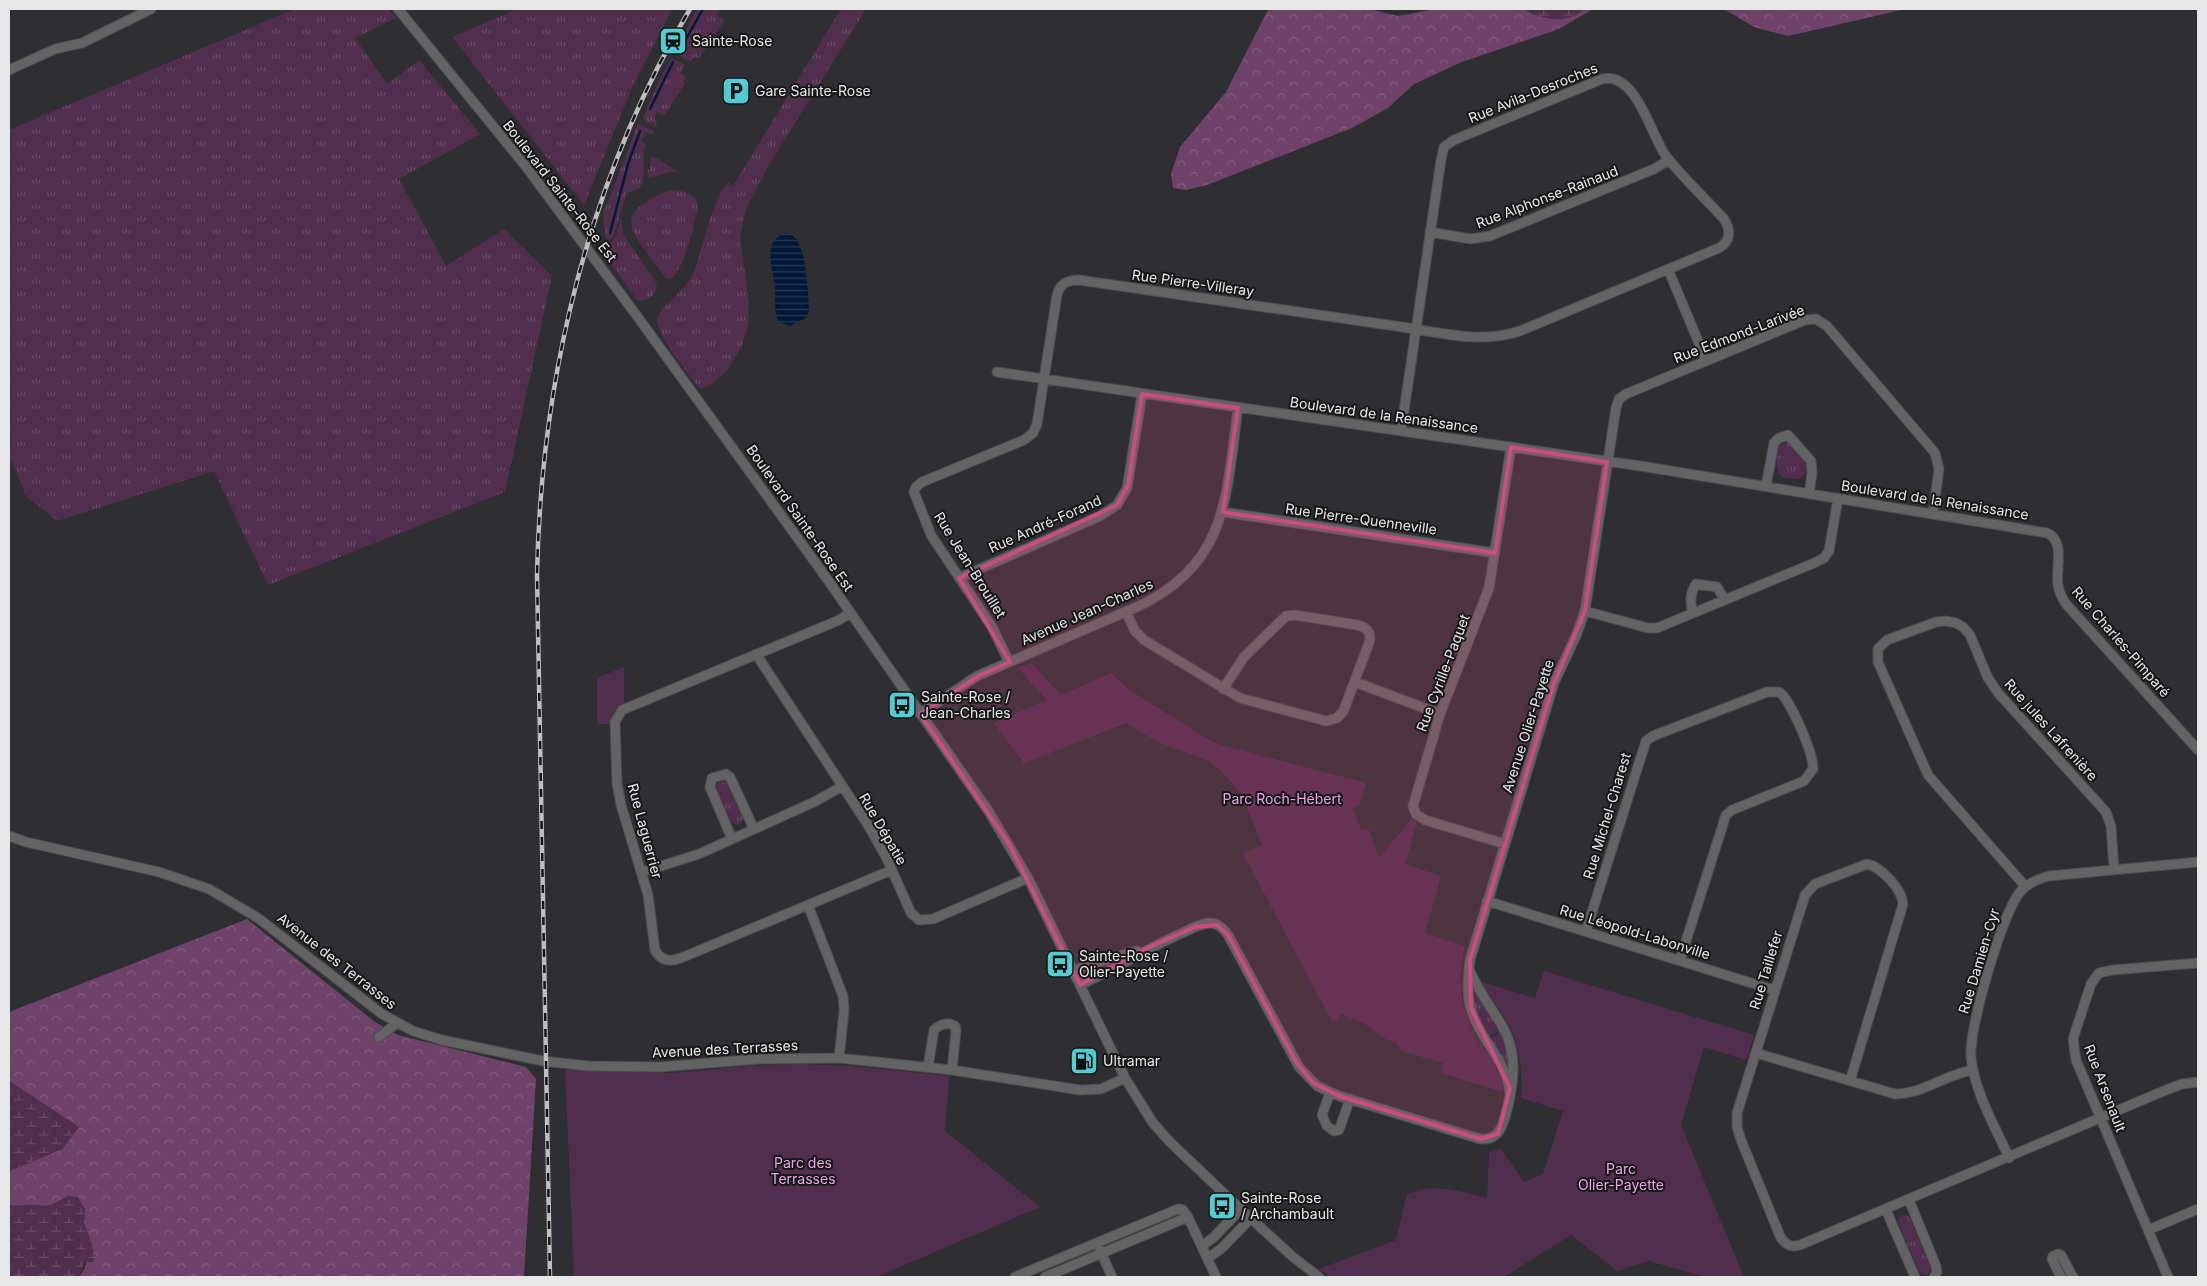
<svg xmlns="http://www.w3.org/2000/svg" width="2207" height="1286" viewBox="0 0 2207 1286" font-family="Inter,sans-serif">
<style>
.grass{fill:url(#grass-tufts)}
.forest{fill:url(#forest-crowns)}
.wetland{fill:url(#wetland-marsh)}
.green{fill:#512e4d}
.water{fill:url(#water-rules)}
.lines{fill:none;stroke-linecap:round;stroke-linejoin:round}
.stream{stroke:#021a38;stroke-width:2.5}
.minor-casing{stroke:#4c4c50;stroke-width:11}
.minor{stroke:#636264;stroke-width:9}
.rail-casing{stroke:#bdbdc0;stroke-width:4.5}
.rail{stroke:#171719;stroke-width:2.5;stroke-dasharray:8;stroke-linecap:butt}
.marked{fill:#cb4c7f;fill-opacity:0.2;stroke:#cb4c7f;stroke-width:4;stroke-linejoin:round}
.labels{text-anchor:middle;stroke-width:4;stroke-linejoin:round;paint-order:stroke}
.poi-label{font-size:14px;fill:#e7e7ea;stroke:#171719;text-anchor:start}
.street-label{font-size:14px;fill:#e7e7ea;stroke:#171719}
.park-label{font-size:14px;fill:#eaa4e2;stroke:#171719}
</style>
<defs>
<pattern id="grass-tufts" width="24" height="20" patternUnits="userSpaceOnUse" patternTransform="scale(1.25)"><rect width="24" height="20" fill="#512e4d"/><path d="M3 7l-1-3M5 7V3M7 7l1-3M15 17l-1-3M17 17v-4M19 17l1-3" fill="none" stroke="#6a4c67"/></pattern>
<pattern id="forest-crowns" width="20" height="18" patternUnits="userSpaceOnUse" patternTransform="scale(1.25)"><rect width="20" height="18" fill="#6f426a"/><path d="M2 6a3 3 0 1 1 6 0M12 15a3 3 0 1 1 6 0" fill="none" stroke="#845d7f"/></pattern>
<pattern id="wetland-marsh" width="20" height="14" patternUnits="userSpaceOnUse" patternTransform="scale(1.25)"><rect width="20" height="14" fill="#512e4d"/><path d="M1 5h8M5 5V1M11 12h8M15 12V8" fill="none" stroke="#6a4c67"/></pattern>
<pattern id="water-rules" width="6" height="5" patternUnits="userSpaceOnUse" patternTransform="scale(1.25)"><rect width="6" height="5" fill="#021a38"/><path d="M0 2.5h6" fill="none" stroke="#273b55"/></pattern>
</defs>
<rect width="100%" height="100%" fill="#2f2e33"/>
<!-- grass -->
<path class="grass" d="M 295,9 L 388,9 L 396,18 L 355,38 L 387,84 L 419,60 L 480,134 L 399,179 L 446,266 L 504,229 L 552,276 L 505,492 L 268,585 L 214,471 L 57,521 L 26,496 L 9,454 L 9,130 Z
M 518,9 L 672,9 L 633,86 L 584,205 L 452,37 Z
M 697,9 L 720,9 L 716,15 L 725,20 L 699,58 L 694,57 L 690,62 L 675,52 Z
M 841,9 L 866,9 L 767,168 L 746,209 L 740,237 L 749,302 L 748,326 L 741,348 L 726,372 L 713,383 L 702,389 L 698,386 C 688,373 655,334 657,318 C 667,299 688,290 695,269 C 701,253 715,190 729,183 L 733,186 Z
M 672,58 L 685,65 L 680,73 L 687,78 L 683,81 L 685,83 L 666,113 L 664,115 L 657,112 L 654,119 L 657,121 L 656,128 L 653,126 L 654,123 L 652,122 L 651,125 L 644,121 L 643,117 L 663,72 Z
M 638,124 L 654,131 L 652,135 L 646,132 L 641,141 L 646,144 C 640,159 648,173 640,188 L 627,193 L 614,235 L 611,239 L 606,239 L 603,215 Z
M 646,156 L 657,158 L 678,172 L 669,172 L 649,178 L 647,170 L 650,169 L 650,157 Z
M 671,190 C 684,191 698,194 698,208 C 694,223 684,275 669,279 L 665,277 C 657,265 630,235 631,222 C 631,213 637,208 644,204 C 652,198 661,192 671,190 Z
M 621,218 L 623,234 L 657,284 C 656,295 648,303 637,300 L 604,254 L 607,245 L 615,238 Z
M 1785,442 L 1789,443 L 1807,466 L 1806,472 L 1799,479 L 1782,477 C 1774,468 1777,459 1779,447 Z
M 721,781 L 727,783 L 743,818 L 739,825 L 732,823 L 716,789 L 717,784 Z
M 1473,985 L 1500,1030 L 1488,1037 L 1475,1008 L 1471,986 Z
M 1501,1032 L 1507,1048 L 1511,1070 L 1508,1071 L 1490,1039 Z
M 1902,1214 L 1909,1216 L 1930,1266 L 1930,1272 L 1927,1275 L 1920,1273 L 1898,1222 L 1898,1218 L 1900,1215 L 1903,1217 Z"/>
<!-- forest -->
<path class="forest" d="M 1270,9 L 1369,9 L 1398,16 L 1436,9 L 1524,9 L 1534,15 L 1579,13 L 1583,9 L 1593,9 L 1559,29 L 1462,62 L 1414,84 L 1388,108 L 1352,128 L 1207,185 L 1186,190 L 1173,188 L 1171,174 L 1180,147 L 1226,92 L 1268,10 Z
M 1724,9 L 1906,9 L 1788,36 L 1754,27 Z
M 247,919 L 375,1022 L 398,1035 L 526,1067 L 536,1079 L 524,1277 L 285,1277 L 280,1275 L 274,1277 L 79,1277 L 84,1270 L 92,1245 L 84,1223 L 85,1209 L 68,1196 L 52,1205 L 9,1205 L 9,1171 L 62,1149 L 79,1127 L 9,1081 L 9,1012 Z"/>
<!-- wetland -->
<path class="wetland" d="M 1524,9 L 1583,9 C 1568,26 1540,19 1524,9 Z
M 9,1081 L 79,1127 L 62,1149 L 9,1171 Z
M 68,1196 L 78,1197 L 85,1209 L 84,1223 L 95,1256 L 93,1262 L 85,1262 L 79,1277 L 9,1277 L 9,1205 L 52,1205 Z"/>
<!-- green -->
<path class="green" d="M 1031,663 L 1061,695 L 1111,673 L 1128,689 L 1209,740 L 1221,745 L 1366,783 L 1360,804 L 1353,808 L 1361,830 L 1368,828 L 1379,858 L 1412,818 L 1417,822 L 1405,864 L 1441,876 L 1425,933 L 1465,946 C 1456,978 1460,1012 1478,1040 C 1489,1056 1502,1072 1503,1092 L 1441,1073 L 1443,1063 L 1402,1051 L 1395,1042 L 1387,1040 L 1361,1021 L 1342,1014 L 1333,1023 L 1243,853 L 1262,845 L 1242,794 L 1220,770 L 1207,760 L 1160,743 L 1126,723 L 1024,763 L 994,723 L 1047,700 L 1018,668 Z
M 624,667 L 624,702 L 614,711 L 610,724 L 597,724 L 597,678 Z
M 1544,971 L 1754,1035 L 1746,1060 L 1704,1047 L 1681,1125 L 1744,1277 L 1705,1277 L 1649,1261 L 1617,1271 L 1571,1235 L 1504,1277 L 1332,1277 L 1319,1269 L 1396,1240 L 1407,1194 C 1432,1182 1461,1191 1487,1198 L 1489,1152 L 1501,1149 L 1524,1182 L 1543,1174 L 1563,1111 L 1521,1098 C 1522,1070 1521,1046 1507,1022 C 1499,1008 1489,996 1482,982 L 1535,998 Z
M 801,1064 L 851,1066 L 949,1076 L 945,1131 L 1040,1207 L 876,1277 L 574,1277 L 565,1069 L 675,1073 L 749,1066 Z"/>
<!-- water -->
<path class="water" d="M 785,233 C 807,233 807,286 809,304 L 809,312 L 804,319 L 790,326 L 779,322 C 773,311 776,301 775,288 C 774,269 760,243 785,233 Z"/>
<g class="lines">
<!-- stream -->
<path class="stream" d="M 681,48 L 703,9
M 650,109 L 673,62
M 610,233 L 628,164 L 640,131"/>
<!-- minor casing -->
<g class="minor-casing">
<path id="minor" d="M 398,9 L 527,168 L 637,316 L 825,576 L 989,812 L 1028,878 L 1125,1078 L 1153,1123 L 1170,1142 L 1234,1203 L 1293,1257 L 1319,1277
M 9,70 L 55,49 L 82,43 L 151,9
M 1430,232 L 1471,239 L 1490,236 L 1654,169 L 1669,160
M 1668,269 L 1706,360
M 997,372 L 1647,467 L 2047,533 C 2066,541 2055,570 2058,585 C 2059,592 2062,598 2066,604 L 2198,750
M 1766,486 L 1774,443 L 1779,438 L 1788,435 L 1811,461 L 1812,473 L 1809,494
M 1223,512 L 1495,553
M 959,578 L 1100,516 L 1117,505 L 1127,488 L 1142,394
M 1585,611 L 1648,628 L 1657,628 L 1814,563 L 1824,558 L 1829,551 L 1838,498
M 1126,612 L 1135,631 L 1144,640 L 1240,698 L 1326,721 L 1337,718 L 1343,712 L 1369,643 C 1372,633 1367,627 1357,625 L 1295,615 L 1286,616 L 1244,657 L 1223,689
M 851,613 L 837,621 L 622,710 L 615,722 L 617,784 L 621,805 L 648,895 L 655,950 C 661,961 670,962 681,958 L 892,870
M 1693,613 C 1690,604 1690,593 1696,584 L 1717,587 L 1725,600
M 756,654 L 868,825 L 886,857 L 911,913 L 919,920 L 933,919 L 1028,878
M 1009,662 L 992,627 L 931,535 L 914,492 L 916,487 L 922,482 L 1024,440 L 1033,433 L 1037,424 L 1057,295 C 1060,283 1068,280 1079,280 L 1402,327 C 1442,333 1481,344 1520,331 L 1719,248 C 1731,241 1731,230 1724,219 C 1705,198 1683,178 1666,156 C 1652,138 1636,70 1602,79 L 1454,140 L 1444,147 L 1441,160 L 1401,431
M 1355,682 L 1440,714
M 920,714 L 977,676 L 1139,606 C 1229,563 1226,495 1238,408
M 9,836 L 26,842 L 159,872 L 209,889 L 258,918 L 382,1014 L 413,1031 L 442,1040 L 543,1061 L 588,1066 L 660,1067 L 759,1059 L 839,1058 L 952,1070 L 1080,1090 L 1101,1089 L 1125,1078
M 732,839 L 710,787 L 712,778 L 726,774 L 730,777 L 754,829
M 1505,844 L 1425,820 L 1416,814 L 1413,806 L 1440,714 L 1489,588 L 1511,447
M 642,872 L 699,854 L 814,802 L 841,787
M 2025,886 L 1928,775 L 1878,662 L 1878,649 L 1887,640 L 1936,622 L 1946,621 L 1956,623 L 1963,627 L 1970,635 L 1988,678 L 1999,694 L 2106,812 L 2111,826 L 2114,870
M 1487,901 L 1774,990
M 808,905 L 843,996 L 844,1011 L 839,1058
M 1586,931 L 1646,741 L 1653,736 L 1767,692 L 1779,692 C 1790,698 1814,755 1813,769 L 1804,781 L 1732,810 L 1726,815 L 1680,960
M 1074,971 L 1091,964 L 1137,951
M 1080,985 C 1115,969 1146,949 1180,934 C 1189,930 1199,924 1209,923 C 1218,923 1223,928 1228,935 L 1299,1067 L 1317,1086 L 1339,1096 L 1480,1139 C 1496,1140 1501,1131 1505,1117 C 1514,1085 1519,1053 1501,1024 C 1490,1006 1478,990 1470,971
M 379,1037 L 397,1023
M 1756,1053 L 1895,1094 C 1923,1094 1946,1074 1973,1070
M 928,1067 L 934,1030 C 939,1025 948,1021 955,1026 L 956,1030 L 952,1070
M 1850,1081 L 1903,904 C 1902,889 1881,867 1867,864 L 1815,884 L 1805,895 L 1737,1113 L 1737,1127 L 1741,1140 L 1780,1236 C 1785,1245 1791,1248 1800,1245 L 2166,1090 L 2182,1084 L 2198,1082
M 1330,1093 L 1322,1115 L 1327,1126 L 1334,1131 L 1339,1130 L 1350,1099
M 1510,1096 C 1509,1064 1483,1043 1473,1015 C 1466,997 1468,979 1470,960 L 1554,683 L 1576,636 L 1585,611 L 1616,408 L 1619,399 L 1626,394 L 1805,320 L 1816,319 L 1827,326 L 1935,453 L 1939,469 L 1933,514
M 2009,1158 C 1995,1126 1975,1093 1971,1058 C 1968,1030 2002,914 2020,892 C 2027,883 2038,879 2049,876 L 2198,862
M 1909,1200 L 1936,1266 L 1937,1272 L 1934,1277
M 1886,1210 L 1915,1277
M 2148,1230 L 2198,1209
M 1203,1245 L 1213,1238 L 1241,1209
M 1100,1250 L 1112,1277
M 1208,1258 L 1222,1248 L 1251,1218
M 1015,1277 L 1178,1209 L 1183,1210 L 1188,1217 L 1216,1277
M 1045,1277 L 1188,1217
M 2061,1277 L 2052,1259 L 2053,1256 L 2058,1254 L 2061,1255 L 2073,1277
M 2168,1277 L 2076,1060 L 2073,1039 L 2091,984 L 2099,973 L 2112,970 L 2198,963"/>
</g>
<!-- minor -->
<use href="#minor" class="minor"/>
<!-- rail casing -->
<g class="rail-casing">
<path id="rail" d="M 550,1277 L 537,575 C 541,378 588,180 690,9"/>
</g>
<!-- rail -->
<use href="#rail" class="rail"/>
</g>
<!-- marked area -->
<path class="marked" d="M 1142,394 L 1238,408 L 1223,512 L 1482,551 L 1495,553 L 1511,447 L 1607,462 L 1585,611 L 1554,683 L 1470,960 L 1471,1008 L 1510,1088 L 1498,1134 L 1480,1139 L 1339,1096 L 1313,1083 L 1296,1062 L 1228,935 L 1217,925 L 1195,927 L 1147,948 L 1080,985 L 1009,844 L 920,714 L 980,675 L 1010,662 L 959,578 L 1117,505 L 1128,485 Z"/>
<!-- icons -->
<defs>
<g id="station-square" transform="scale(1.4375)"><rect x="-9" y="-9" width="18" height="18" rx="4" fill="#52ccd1" stroke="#171719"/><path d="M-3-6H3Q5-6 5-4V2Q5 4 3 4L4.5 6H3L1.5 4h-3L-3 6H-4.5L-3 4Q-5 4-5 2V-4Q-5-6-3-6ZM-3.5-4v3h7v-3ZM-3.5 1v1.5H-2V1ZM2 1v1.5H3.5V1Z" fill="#111"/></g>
<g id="parking-square" transform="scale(1.4375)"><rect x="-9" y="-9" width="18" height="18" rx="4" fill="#52ccd1" stroke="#171719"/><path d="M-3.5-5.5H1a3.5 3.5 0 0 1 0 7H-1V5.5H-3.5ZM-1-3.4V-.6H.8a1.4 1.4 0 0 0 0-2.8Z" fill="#111"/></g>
<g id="bus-square" transform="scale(1.4375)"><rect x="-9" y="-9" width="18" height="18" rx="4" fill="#52ccd1" stroke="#171719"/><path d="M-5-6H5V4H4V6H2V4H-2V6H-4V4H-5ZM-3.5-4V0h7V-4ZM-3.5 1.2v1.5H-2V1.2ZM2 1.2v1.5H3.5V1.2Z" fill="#111"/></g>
<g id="fuel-square" transform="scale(1.4375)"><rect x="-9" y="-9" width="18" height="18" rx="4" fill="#52ccd1" stroke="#171719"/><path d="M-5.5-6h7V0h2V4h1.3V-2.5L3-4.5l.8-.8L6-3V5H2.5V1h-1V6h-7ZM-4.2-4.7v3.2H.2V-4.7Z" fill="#111"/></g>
</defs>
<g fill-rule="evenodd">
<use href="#station-square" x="673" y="41"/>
<use href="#parking-square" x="736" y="91"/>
<use href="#bus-square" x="902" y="705"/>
<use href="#bus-square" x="1060" y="964"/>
<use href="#fuel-square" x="1084" y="1061"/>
<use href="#bus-square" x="1222" y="1206"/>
</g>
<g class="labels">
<!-- poi labels -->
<g class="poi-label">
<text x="692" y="46">Sainte-Rose</text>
<text x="755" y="96">Gare Sainte-Rose</text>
<text x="921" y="702">Sainte-Rose /<tspan x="921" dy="16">Jean-Charles</tspan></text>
<text x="1079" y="961">Sainte-Rose /<tspan x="1079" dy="16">Olier-Payette</tspan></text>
<text x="1103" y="1066">Ultramar</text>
<text x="1241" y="1203">Sainte-Rose<tspan x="1241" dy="16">/ Archambault</tspan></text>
</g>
<!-- street labels -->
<g class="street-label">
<text transform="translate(1533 93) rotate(-22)" y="5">Rue Avila-Desroches</text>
<text transform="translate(560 191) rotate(52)" y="5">Boulevard Sainte-Rose Est</text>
<text transform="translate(1547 197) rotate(-21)" y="5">Rue Alphonse-Rainaud</text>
<text transform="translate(1193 283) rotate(8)" y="5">Rue Pierre-Villeray</text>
<text transform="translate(1739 334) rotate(-21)" y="5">Rue Edmond-Larivée</text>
<text transform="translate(1384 415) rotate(8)" y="5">Boulevard de la Renaissance</text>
<text transform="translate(1935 500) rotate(9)" y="5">Boulevard de la Renaissance</text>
<text transform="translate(800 518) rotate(55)" y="5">Boulevard Sainte-Rose Est</text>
<text transform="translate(1361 519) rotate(8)" y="5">Rue Pierre-Quenneville</text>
<text transform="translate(1045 524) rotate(-24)" y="5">Rue André-Forand</text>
<text transform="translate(970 565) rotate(58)" y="5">Rue Jean-Brouillet</text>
<text transform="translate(1087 612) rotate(-24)" y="5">Avenue Jean-Charles</text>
<text transform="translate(2121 642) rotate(49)" y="5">Rue Charles-Pimparé</text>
<text transform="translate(1443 673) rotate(-69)" y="5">Rue Cyrille-Paquet</text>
<text transform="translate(1528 726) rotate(-72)" y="5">Avenue Olier-Payette</text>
<text transform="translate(2051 730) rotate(48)" y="5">Rue jules Lafrenière</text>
<text transform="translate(1607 816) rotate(-73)" y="5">Rue Michel-Charest</text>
<text transform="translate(883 829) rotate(60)" y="5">Rue Dépatie</text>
<text transform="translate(645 831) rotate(75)" y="5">Rue Laguerrier</text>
<text transform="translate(1635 932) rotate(17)" y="5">Rue Léopold-Labonville</text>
<text transform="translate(337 961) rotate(38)" y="5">Avenue des Terrasses</text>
<text transform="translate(1979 961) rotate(-73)" y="5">Rue Damien-Cyr</text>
<text transform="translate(1766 970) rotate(-73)" y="5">Rue Taillefer</text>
<text transform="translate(725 1049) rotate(-3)" y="5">Avenue des Terrasses</text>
<text transform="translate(2105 1088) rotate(69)" y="5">Rue Arsenault</text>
</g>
<!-- park labels -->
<g class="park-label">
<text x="1282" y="804">Parc Roch-Hébert</text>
<text x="803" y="1168">Parc des<tspan x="803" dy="16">Terrasses</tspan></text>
<text x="1621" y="1174">Parc<tspan x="1621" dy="16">Olier-Payette</tspan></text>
</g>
</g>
<!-- border -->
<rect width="2207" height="1286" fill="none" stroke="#e7e7ea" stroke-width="20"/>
</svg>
